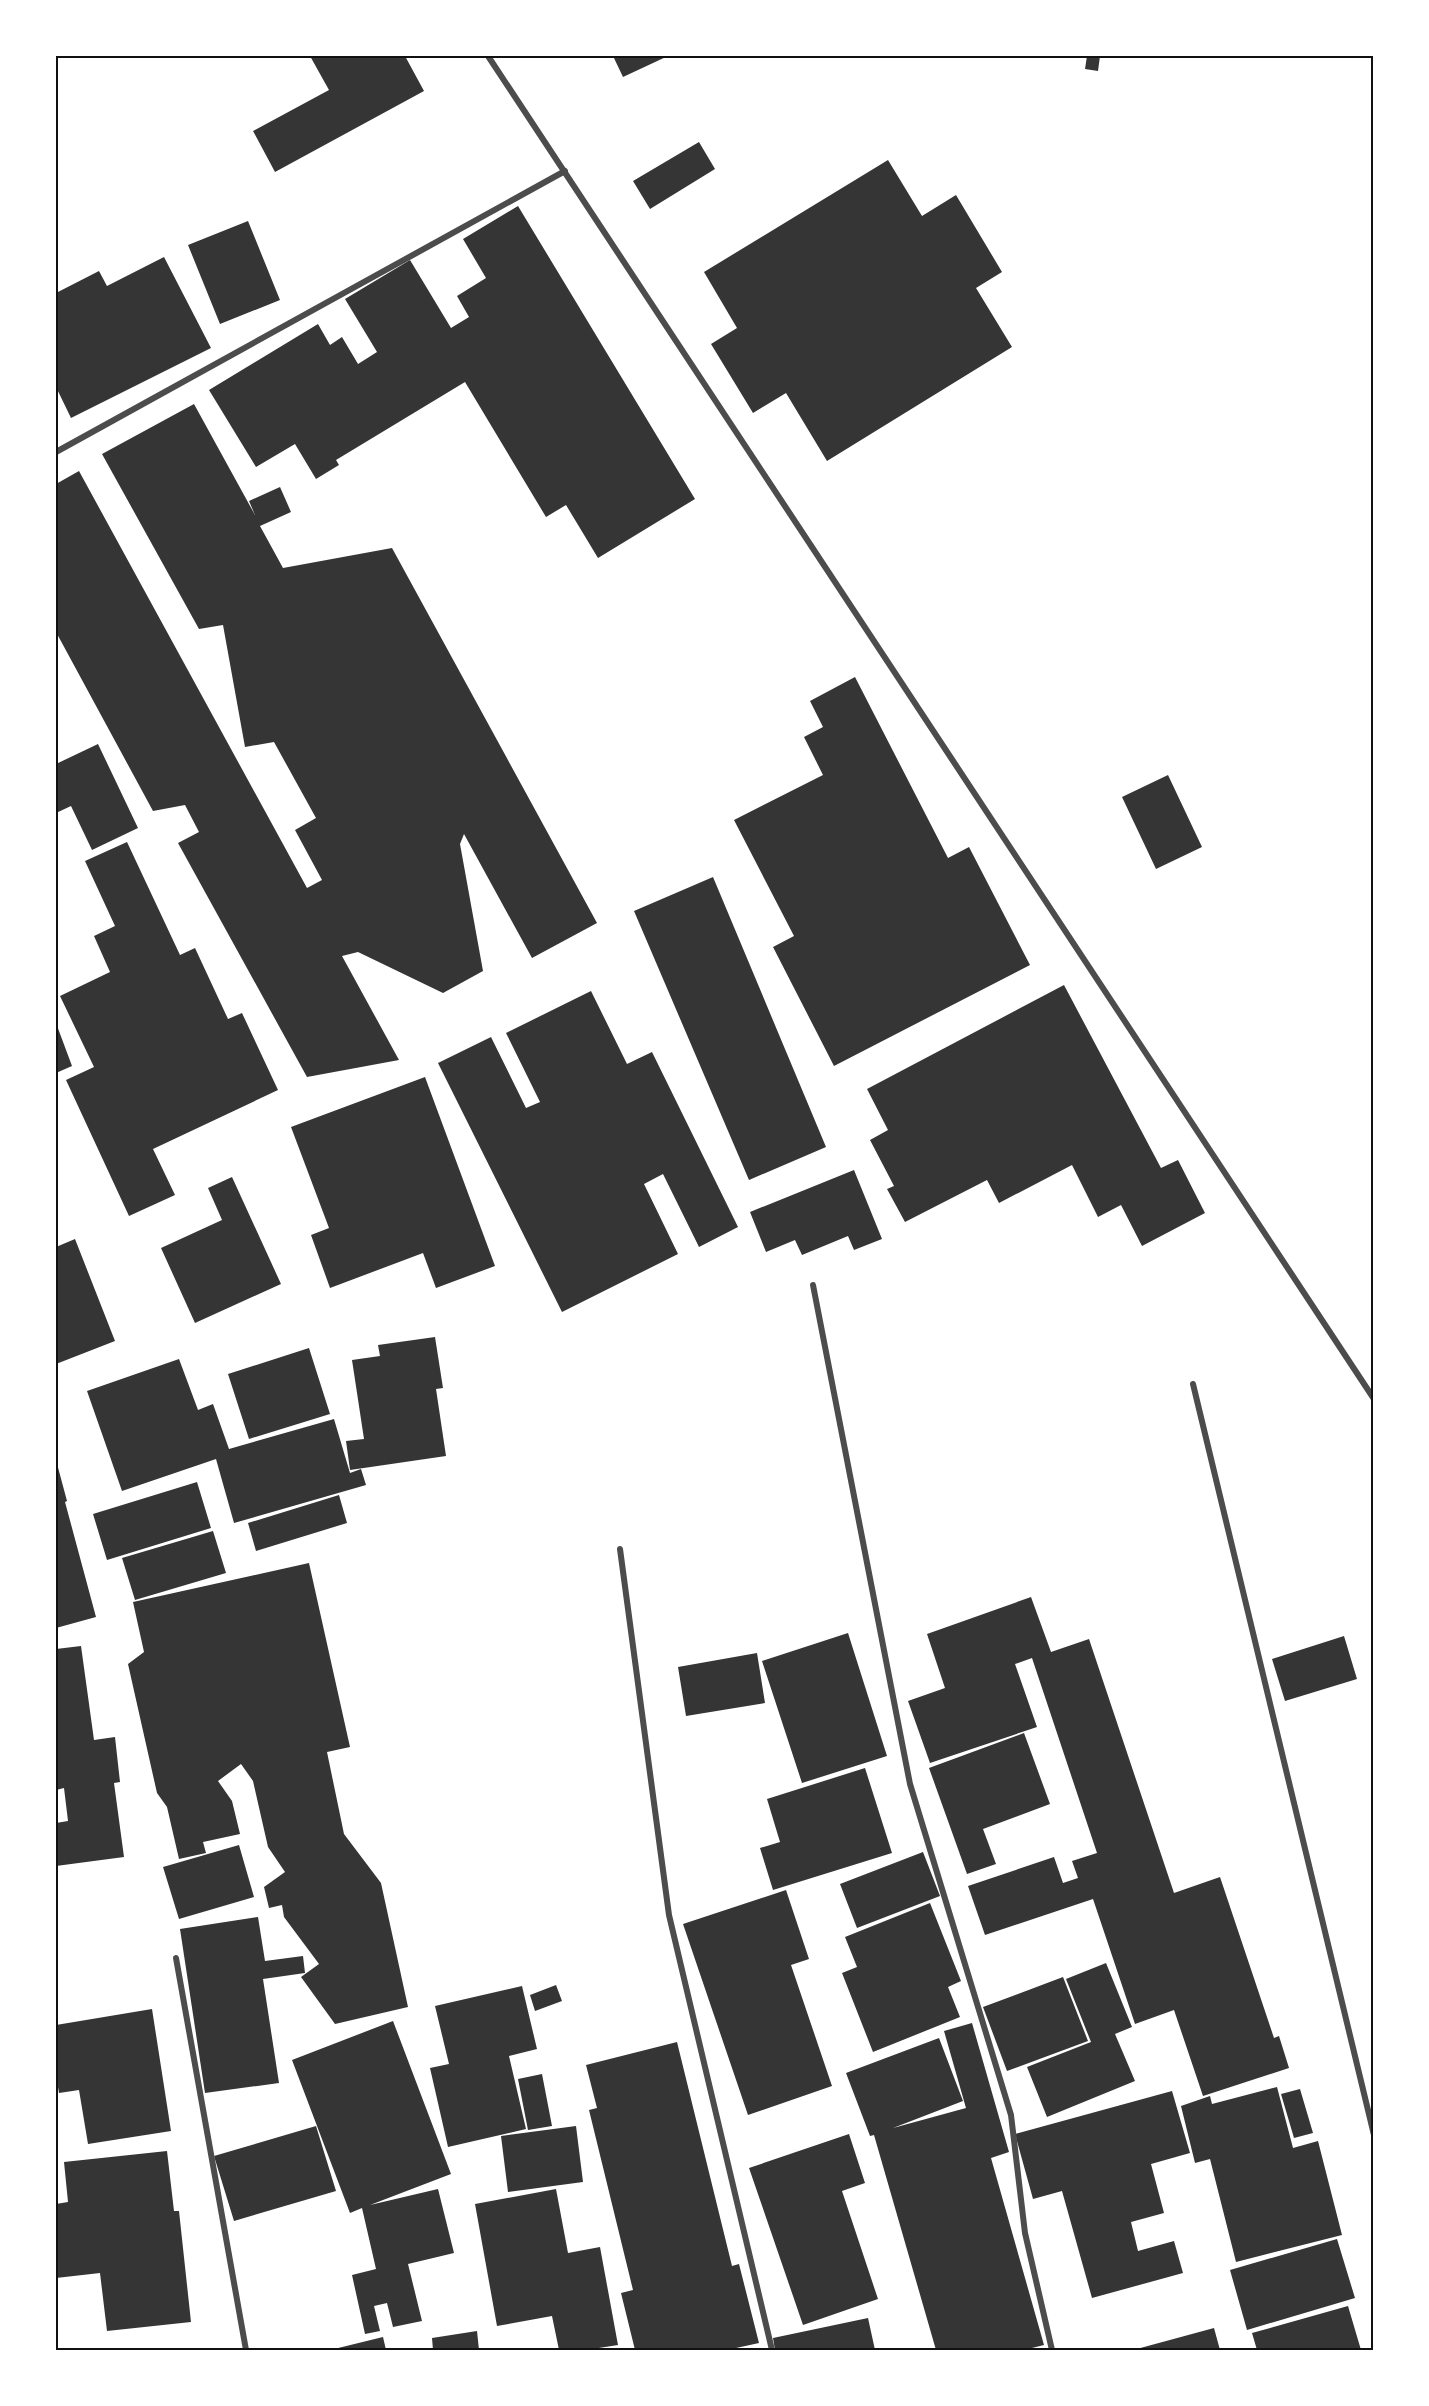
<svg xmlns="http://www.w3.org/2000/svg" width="1429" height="2406" viewBox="0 0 1429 2406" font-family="'Asap Condensed',sans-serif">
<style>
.building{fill:#353535}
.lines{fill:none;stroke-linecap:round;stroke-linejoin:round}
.minor{stroke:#4c4c4c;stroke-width:6}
.neatline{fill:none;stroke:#111;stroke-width:2}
</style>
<rect width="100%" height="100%" fill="#fff"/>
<!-- building -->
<path class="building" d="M 310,56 L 405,56 L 424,91 L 275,172 L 253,131 L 329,90 Z
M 613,56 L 668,56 L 623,77 Z
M 1087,56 L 1100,56 L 1098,71 L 1085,69 Z
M 699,142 L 715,169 L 650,209 L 633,181 Z
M 888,160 L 922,216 L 956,195 L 1002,272 L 976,288 L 1012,347 L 827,461 L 786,393 L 753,413 L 711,344 L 737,328 L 704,272 Z
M 518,206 L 695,499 L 598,558 L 566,505 L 546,517 L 465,382 L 336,460 L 339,465 L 316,479 L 295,444 L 256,467 L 209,390 L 318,324 L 330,345 L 342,337 L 358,364 L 377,352 L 345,299 L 410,260 L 451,328 L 469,317 L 457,296 L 486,278 L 463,239 Z
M 248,221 L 280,300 L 220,324 L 188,245 Z
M 164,257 L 211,348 L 71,418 L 56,387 L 56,293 L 99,271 L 107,286 Z
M 194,404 L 255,515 L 249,501 L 280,487 L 291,512 L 260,526 L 283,568 L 392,548 L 597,923 L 532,958 L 464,834 L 460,844 L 483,971 L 443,993 L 358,952 L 342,956 L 399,1060 L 307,1077 L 178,843 L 199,832 L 185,805 L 153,811 L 56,632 L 58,587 L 56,484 L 79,471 L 307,888 L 322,880 L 295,830 L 316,818 L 274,742 L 245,747 L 223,625 L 199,629 L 102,454 Z
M 855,677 L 948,858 L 969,847 L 1030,965 L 834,1066 L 773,947 L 794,936 L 734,820 L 823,775 L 804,737 L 823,727 L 810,701 Z
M 98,744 L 138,828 L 92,850 L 71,806 L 56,813 L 56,764 Z
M 1168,775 L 1202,847 L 1156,869 L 1122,797 Z
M 127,842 L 180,955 L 195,948 L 228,1019 L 242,1013 L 278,1090 L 153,1149 L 175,1195 L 129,1216 L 66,1080 L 94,1067 L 60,996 L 110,972 L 94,936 L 115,926 L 85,861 Z
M 713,877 L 826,1147 L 749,1180 L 634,911 Z
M 1064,985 L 1161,1168 L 1178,1160 L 1205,1213 L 1142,1246 L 1121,1205 L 1098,1217 L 1072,1165 L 999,1203 L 987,1180 L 905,1222 L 887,1189 L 894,1186 L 870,1140 L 888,1130 L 867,1089 Z
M 591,991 L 627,1064 L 652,1052 L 738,1227 L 699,1247 L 663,1174 L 644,1184 L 678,1254 L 562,1312 L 438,1063 L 491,1037 L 526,1108 L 540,1102 L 506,1033 Z
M 56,1023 L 72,1066 L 56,1073 Z
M 425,1077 L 495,1266 L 436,1288 L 423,1253 L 330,1288 L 311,1235 L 329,1228 L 291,1127 Z
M 854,1170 L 882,1239 L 854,1250 L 848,1236 L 802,1255 L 795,1240 L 766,1252 L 750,1212 Z
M 232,1177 L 281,1284 L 195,1323 L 161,1248 L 222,1220 L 208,1188 Z
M 75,1239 L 115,1341 L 56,1364 L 56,1247 Z
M 435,1337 L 443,1388 L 436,1389 L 446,1456 L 350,1470 L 346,1441 L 364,1439 L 352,1360 L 380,1356 L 378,1345 Z
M 309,1348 L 330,1414 L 249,1439 L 228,1374 Z
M 179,1359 L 198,1410 L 213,1404 L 229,1449 L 334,1419 L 350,1473 L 361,1469 L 366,1485 L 234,1523 L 216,1459 L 122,1491 L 87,1391 Z
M 56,1460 L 67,1501 L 65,1502 L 96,1617 L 56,1628 Z
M 197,1482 L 211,1528 L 107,1560 L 93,1514 Z
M 339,1495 L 347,1523 L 256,1551 L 248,1523 Z
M 213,1531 L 226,1573 L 135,1600 L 122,1558 Z
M 309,1563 L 350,1747 L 327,1752 L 344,1834 L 381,1883 L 408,2007 L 335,2024 L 301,1977 L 319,1964 L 284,1917 L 282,1905 L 269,1908 L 264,1887 L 285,1872 L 268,1847 L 253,1781 L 241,1764 L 218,1781 L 232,1801 L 240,1834 L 203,1842 L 206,1853 L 179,1859 L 167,1807 L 157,1793 L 128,1664 L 144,1652 L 133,1602 Z
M 1031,1597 L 1051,1652 L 1089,1639 L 1174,1893 L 1220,1877 L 1274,2038 L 1279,2036 L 1289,2068 L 1203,2096 L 1174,2010 L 1135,2024 L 1093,1899 L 985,1935 L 968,1886 L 1054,1857 L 1063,1883 L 1078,1878 L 1072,1861 L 1097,1853 L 1032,1658 L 1015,1664 L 1037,1727 L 930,1763 L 908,1701 L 945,1688 L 927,1634 Z
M 848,1633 L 887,1756 L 802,1783 L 762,1661 Z
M 1344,1636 L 1357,1679 L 1285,1701 L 1272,1659 Z
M 81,1646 L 94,1740 L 115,1737 L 120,1782 L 114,1783 L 124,1857 L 56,1866 L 56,1823 L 68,1821 L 64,1788 L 56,1790 L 56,1649 Z
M 757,1653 L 765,1703 L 686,1716 L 678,1667 Z
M 1024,1733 L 1050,1804 L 983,1829 L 996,1864 L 967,1874 L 929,1768 Z
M 865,1768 L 892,1853 L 773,1890 L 760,1848 L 780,1842 L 767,1799 Z
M 239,1845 L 254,1897 L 179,1919 L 163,1867 Z
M 923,1852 L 940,1896 L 857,1928 L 840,1884 Z
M 786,1890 L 809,1959 L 791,1965 L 832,2086 L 748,2115 L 683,1924 Z
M 930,1903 L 961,1981 L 948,1987 L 960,2017 L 873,2052 L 842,1973 L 857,1967 L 845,1937 Z
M 258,1917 L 265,1961 L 303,1956 L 305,1973 L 263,1979 L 279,2083 L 205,2093 L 180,1929 Z
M 1106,1963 L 1132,2027 L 1115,2034 L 1135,2081 L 1047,2117 L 1027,2067 L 1091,2042 L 1066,1979 Z
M 1063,1977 L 1088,2041 L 1007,2071 L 983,2007 Z
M 556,1985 L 562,2001 L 535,2011 L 530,1995 Z
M 522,1986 L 537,2049 L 509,2056 L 526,2129 L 448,2147 L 430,2068 L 449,2064 L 435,2006 Z
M 152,2009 L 171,2131 L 88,2144 L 79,2090 L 59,2093 L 56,2075 L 56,2025 Z
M 393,2021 L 451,2174 L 370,2205 L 438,2189 L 454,2253 L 408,2264 L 422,2321 L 393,2327 L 387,2303 L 374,2306 L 380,2331 L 365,2334 L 352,2275 L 376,2269 L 362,2208 L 350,2213 L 292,2060 Z
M 972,2023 L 1009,2152 L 991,2158 L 1044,2345 L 1024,2350 L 936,2350 L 874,2135 L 870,2136 L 846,2073 L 939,2038 L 963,2101 L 893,2128 L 966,2108 L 944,2031 Z
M 677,2042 L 732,2266 L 739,2264 L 759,2343 L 727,2350 L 635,2350 L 621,2293 L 633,2290 L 589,2110 L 597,2108 L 586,2065 Z
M 542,2074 L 552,2126 L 528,2130 L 518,2079 Z
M 1277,2087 L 1293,2148 L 1318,2141 L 1342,2235 L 1236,2262 L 1210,2159 L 1195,2163 L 1181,2106 L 1210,2096 L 1212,2104 Z
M 1300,2089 L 1313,2133 L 1294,2138 L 1281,2094 Z
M 1172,2091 L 1190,2153 L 1151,2164 L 1164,2213 L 1131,2222 L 1138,2251 L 1174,2241 L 1183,2273 L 1092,2298 L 1062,2191 L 1033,2199 L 1015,2134 Z
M 316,2126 L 336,2191 L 234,2221 L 214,2156 Z
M 576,2126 L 583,2182 L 508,2192 L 501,2136 Z
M 849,2134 L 865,2183 L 842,2191 L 878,2299 L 803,2325 L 749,2168 Z
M 167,2151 L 174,2211 L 179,2211 L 191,2322 L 107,2331 L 100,2273 L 56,2278 L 56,2204 L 68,2202 L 64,2162 Z
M 556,2189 L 568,2253 L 600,2247 L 618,2345 L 586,2350 L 559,2350 L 552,2316 L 497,2326 L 475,2204 Z
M 1337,2239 L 1355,2298 L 1247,2330 L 1230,2270 Z
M 1348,2306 L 1361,2350 L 1257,2350 L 1252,2333 Z
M 868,2318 L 875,2350 L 775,2350 L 773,2338 Z
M 1214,2328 L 1220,2350 L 1133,2350 Z
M 477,2331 L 479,2350 L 433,2350 L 432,2338 Z
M 383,2337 L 386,2350 L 330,2350 Z"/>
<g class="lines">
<!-- minor -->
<path class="minor" d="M 488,56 L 1374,1399
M 56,452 L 565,171
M 813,1285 L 910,1784 L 1011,2115 L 1025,2233 L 1052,2350
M 1193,1384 L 1374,2135
M 620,1549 L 669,1915 L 772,2350
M 176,1958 L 246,2350"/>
</g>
<!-- border -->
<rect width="1429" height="2406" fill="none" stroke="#ffffff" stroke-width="114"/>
<rect x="57" y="57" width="1315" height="2292" class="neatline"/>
</svg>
